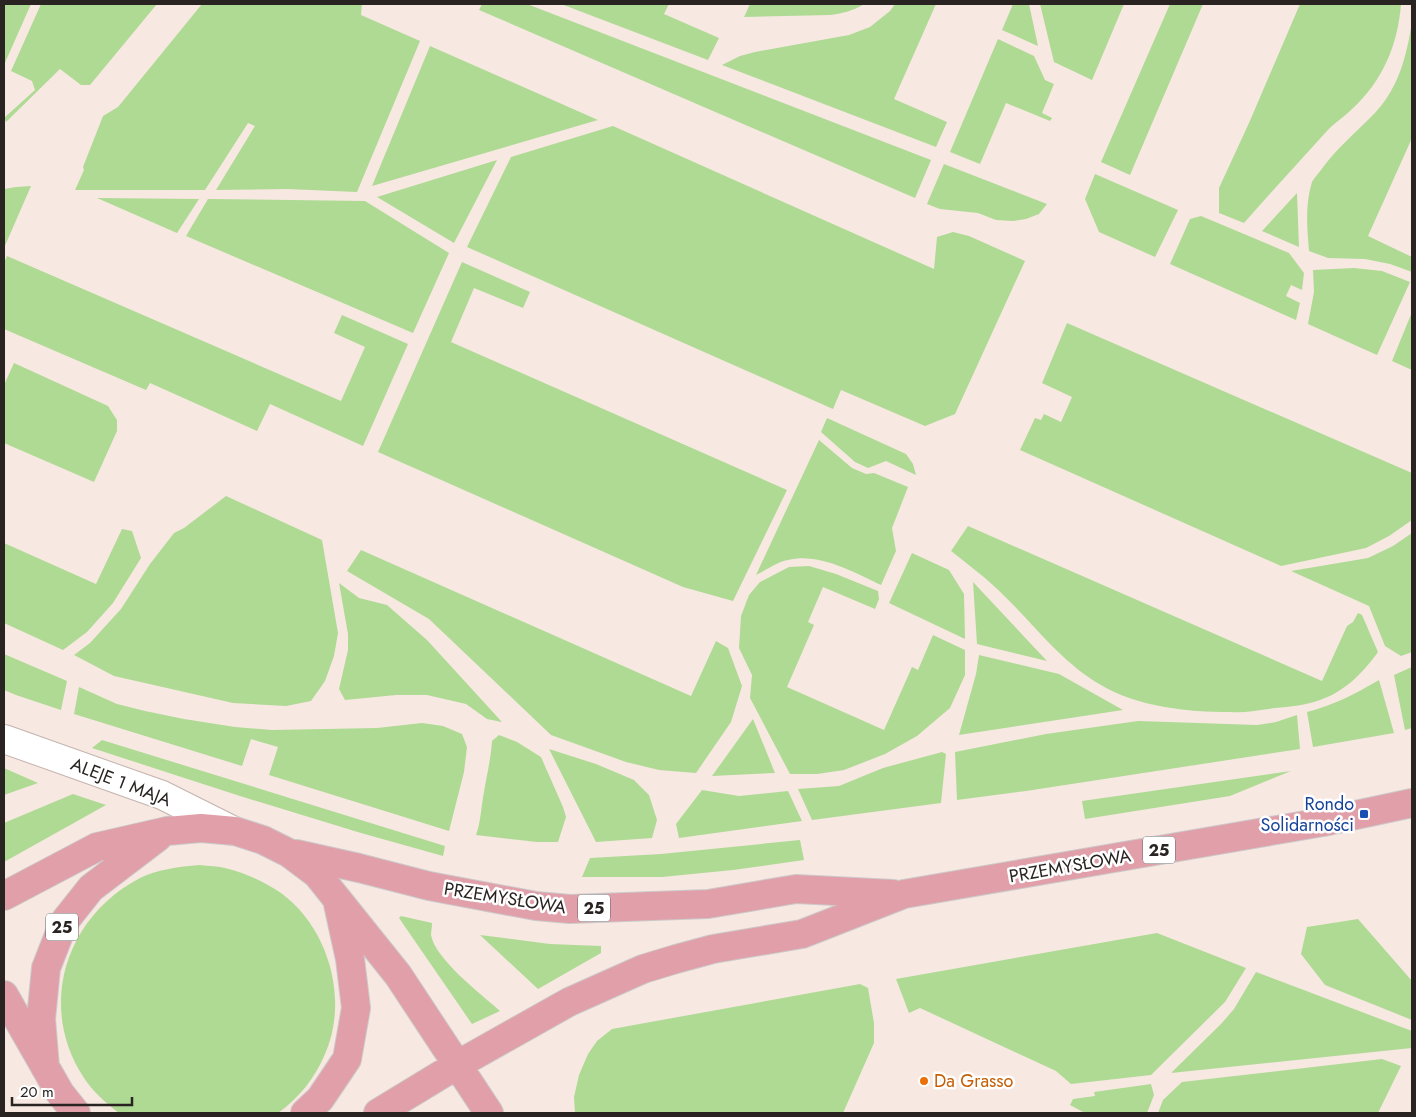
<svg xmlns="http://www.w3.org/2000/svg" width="1416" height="1117" viewBox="0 0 1416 1117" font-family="Jost,sans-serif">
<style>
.green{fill:#aeda94}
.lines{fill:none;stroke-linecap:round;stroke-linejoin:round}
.minor-casing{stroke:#c2b3ad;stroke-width:30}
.major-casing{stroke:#cccaca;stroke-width:30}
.minor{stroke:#fff;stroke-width:28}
.major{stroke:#e09fa9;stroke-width:28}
.transit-dot{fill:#1a4fb4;stroke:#fff;stroke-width:2}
.food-dot{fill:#e8710a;stroke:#fff;stroke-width:2}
.labels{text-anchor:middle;stroke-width:5;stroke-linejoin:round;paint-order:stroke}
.shield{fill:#fff;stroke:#696564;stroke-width:1}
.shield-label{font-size:16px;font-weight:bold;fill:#292321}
.street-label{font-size:18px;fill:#292321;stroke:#fff}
.transit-label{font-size:18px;fill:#164399;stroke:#fff;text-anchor:end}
.food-label{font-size:18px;fill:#c56008;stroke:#fff;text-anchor:start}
</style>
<rect width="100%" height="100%" fill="#f8e8e2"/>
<!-- green -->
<path class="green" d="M 4,4 L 31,4 L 4,65 Z
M 41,4 L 157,4 L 90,85 L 81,85 L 60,69 L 6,122 L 4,118 L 35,90 L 32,81 L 11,71 Z
M 202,4 L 362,4 L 361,15 L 420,41 L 357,192 L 287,189 L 216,190 L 255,126 L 248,123 L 205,190 L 75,190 L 84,170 L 83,167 L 103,116 L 118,107 Z
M 482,4 L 527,4 L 931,160 L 915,198 L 479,10 Z
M 561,4 L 669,4 L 664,14 L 719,38 L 708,60 Z
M 750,4 L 864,4 C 853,11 843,13 831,15 L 744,17 Z
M 895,4 L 936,4 L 894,99 L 947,122 L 936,147 L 722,65 L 740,56 L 755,52 L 849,35 L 870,27 L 890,11 Z
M 1013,4 L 1029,4 L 1038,46 L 1002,30 Z
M 1040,4 L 1124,4 L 1092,80 L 1054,62 Z
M 1170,4 L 1203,4 L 1130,175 L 1101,162 Z
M 1300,4 L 1401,4 C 1398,44 1383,81 1352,109 C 1344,117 1334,123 1326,132 C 1299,162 1271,192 1244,223 L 1219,213 L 1219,188 L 1249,123 Z
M 1412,21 L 1412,138 L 1368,236 L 1412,257 L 1412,272 L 1390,264 L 1365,259 L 1328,258 L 1309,251 C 1307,228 1305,204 1312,182 C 1314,178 1318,174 1321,170 C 1335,150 1354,134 1371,117 C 1398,91 1407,56 1412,21 Z
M 998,39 L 1034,56 L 1045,80 L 1054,84 L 1042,113 L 1052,118 L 1050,121 L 1006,103 L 980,164 L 950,152 Z
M 430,46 L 598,120 L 372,186 Z
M 613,126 L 934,269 L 937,237 L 953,232 L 969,236 L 1025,261 L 955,414 L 925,426 L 841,390 L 833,409 L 467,247 L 511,157 Z
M 497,160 L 454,243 L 377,197 Z
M 944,164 L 1047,204 L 1039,214 L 1026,219 L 1013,221 L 996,220 L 978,213 L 940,209 L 927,204 Z
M 1095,174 L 1178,210 L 1155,257 L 1099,232 L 1085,199 Z
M 31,186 L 4,248 L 4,189 L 16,187 Z
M 1297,193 L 1299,247 L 1262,231 Z
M 97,198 L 199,199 L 177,233 Z
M 208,199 L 365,201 L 449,253 L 413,333 L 186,236 Z
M 1201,216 L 1289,253 L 1304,273 L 1302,290 L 1291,285 L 1286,296 L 1300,303 L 1296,320 L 1170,264 L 1190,219 Z
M 7,256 L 341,401 L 365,347 L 334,333 L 342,315 L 408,344 L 363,446 L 270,404 L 257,431 L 150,383 L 146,390 L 4,329 L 4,263 Z
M 462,262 L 530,292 L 523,308 L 474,288 L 451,342 L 787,490 L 733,601 L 683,587 L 378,452 Z
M 1354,268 L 1382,271 L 1410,282 L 1377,355 L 1308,324 L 1314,292 L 1313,270 Z
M 1412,312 L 1412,370 L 1392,361 Z
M 1067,323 L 1412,473 L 1412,520 L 1389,536 L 1366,548 L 1281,566 L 1020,450 L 1035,418 L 1041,420 L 1044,414 L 1061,422 L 1072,397 L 1042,383 Z
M 14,363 L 108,406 L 117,420 L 117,431 L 94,482 L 4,443 L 4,385 Z
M 827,418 L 906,454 L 913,464 L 916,475 L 886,461 L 868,468 L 855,462 L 821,432 Z
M 819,440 L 852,468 L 866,474 L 874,473 L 908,487 L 892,528 L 896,551 L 881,585 C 854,572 818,552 788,560 C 777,562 766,570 756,575 Z
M 226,496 L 322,540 L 338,633 L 334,656 L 325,681 L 311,701 L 286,706 L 233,703 L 114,676 L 74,655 L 90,643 L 121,609 L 150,564 L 174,533 L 184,528 Z
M 968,526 L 1322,681 L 1347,626 L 1353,622 L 1358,613 L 1362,615 L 1378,652 C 1363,673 1344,692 1320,700 C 1306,705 1290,707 1275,708 C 1260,710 1245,713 1230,712 C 1187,712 1138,707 1101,685 C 1060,662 1030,619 995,587 C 981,574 966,563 951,551 Z
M 122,529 L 132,531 L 141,558 L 113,603 L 87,632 L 63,650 L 4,623 L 4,543 L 96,584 Z
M 1412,533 L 1412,652 L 1401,656 L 1385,646 L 1369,606 L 1291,571 L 1368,558 L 1393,546 Z
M 361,550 L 691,696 L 716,641 L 728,648 L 742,686 L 731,722 L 696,773 L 659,770 L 626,762 L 551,735 L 429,619 L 347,571 Z
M 912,553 L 949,570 L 964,594 L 965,639 L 889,603 Z
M 809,566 L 836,574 L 878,591 L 879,599 L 875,609 L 823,587 L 808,622 L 814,625 L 787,687 L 884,730 L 912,667 L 918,670 L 933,635 L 965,650 L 965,675 L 950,708 L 917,736 L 885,754 L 844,770 L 817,774 L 790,774 L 750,698 L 752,675 L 739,648 L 741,616 L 749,595 L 760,582 L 789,567 Z
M 973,582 L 1047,661 L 977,644 Z
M 339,583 L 359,598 L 387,605 L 427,640 L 502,722 L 487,719 L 466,704 L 427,695 L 396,695 L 345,700 L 339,689 L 348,650 L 348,634 Z
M 4,654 L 67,681 L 61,710 L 16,695 L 4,690 Z
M 979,655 L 1059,674 L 1123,710 L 959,735 L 976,674 Z
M 1412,667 L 1412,728 L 1405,730 L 1394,675 Z
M 1379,680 L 1394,733 L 1313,747 L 1307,712 C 1334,705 1355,694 1379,680 Z
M 79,687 L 117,704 L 145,711 L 184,719 L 235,727 L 272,730 L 377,728 L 422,723 L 443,726 L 462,734 L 467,747 L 464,772 L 449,831 L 269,775 L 278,747 L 251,739 L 242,766 L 74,714 Z
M 1297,715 L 1300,749 L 1026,791 L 957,800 L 955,752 L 1046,734 L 1138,721 L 1257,725 L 1276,722 Z
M 753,719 L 775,773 L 712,776 Z
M 499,735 L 517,742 L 541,757 L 563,807 L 566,817 L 558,842 L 537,842 L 476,835 C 481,821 481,807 484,792 C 487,774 491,758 492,741 Z
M 102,740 L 445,846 L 443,856 L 361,833 L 240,796 L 92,748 Z
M 549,749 L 596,764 L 634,780 L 649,795 L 657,820 L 652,838 L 596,842 Z
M 942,752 L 946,754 L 941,803 L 812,820 L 798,789 L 839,786 L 883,768 Z
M 4,768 L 38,783 L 4,795 Z
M 1291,771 L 1230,796 L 1085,819 L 1082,801 Z
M 702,790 L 739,796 L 788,791 L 802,821 L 679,838 L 676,824 Z
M 73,794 L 106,805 L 4,862 L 4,823 Z
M 800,840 L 804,860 L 733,870 L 662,877 L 582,877 L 590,858 L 661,854 Z
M 199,865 C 209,866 219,866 229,869 C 247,874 265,882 281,893 C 329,928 349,1000 325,1054 C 315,1078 299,1098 278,1113 L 119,1113 C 106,1103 93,1092 84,1078 C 37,1007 65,917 140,878 C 158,869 179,867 199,865 Z
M 401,916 L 432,923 C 432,927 431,932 431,935 C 435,959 481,994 500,1011 L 472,1024 L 399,918 Z
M 1358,919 L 1412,981 L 1412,1020 L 1325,985 L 1301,954 L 1307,927 Z
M 1157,933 L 1246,968 L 1225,1002 L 1151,1075 L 1071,1084 L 1056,1071 L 920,1008 L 909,1013 L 896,979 Z
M 480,935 L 550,944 L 601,946 L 601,953 L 538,989 Z
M 1256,972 L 1412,1031 L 1412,1048 L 1171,1073 L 1221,1024 L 1234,1009 Z
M 860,984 L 868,988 L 874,1023 L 874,1043 L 843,1113 L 575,1113 L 574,1097 L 579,1075 L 588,1054 L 597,1041 L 612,1029 Z
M 1382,1059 L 1401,1066 L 1378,1113 L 1158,1113 L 1163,1100 L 1182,1082 Z
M 1151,1084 L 1154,1095 L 1147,1113 L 1085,1113 L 1070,1105 L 1073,1099 L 1095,1096 L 1094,1092 Z"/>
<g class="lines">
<!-- minor casing -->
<g class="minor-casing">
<path id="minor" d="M 4,739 L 162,795 L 234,831"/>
</g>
<!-- major casing -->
<g class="major-casing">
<path id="major" d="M 296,854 L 359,868 L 429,886 L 536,906 L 570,909 L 708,904 L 796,889 L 893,894
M 4,896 L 97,847 L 167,831 L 201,828 L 235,831 L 263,840 L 289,853 L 317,874 L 398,975 L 489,1113
M 4,995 L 60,1093 L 76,1113
M 45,1067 L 41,1019 L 46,968 L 64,922 L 91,888 L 158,837
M 305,1113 L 320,1099 L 347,1059 L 356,1008 L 350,959 L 338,904
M 378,1113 L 457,1065 L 569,1002 L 643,969 L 676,959 L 713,949 L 802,934 L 904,894 L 1323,822 L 1412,803"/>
</g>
<!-- minor -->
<use href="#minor" class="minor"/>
<!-- major -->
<use href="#major" class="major"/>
</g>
<!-- markers -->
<rect class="transit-dot" x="1359" y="809" width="10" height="10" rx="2.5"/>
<circle class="food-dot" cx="924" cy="1081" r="5"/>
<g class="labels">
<!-- shield labels -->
<g class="shield">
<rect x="1143" y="836.5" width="32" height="27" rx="4"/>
<rect x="578" y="894.5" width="32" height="27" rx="4"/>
<rect x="46" y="913.5" width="32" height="27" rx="4"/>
</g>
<g class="shield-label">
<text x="1159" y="856">25</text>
<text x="594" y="914">25</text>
<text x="62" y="933">25</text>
</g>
<!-- street labels -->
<g class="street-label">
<text transform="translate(121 782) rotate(21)" y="6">ALEJE 1 MAJA</text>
<text transform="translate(1070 866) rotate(-10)" y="6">PRZEMYSŁOWA</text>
<text transform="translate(505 898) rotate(9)" y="6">PRZEMYSŁOWA</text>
</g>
<!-- transit labels -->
<g class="transit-label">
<text x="1354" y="810">Rondo<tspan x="1354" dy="21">Solidarności</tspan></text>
</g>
<!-- food labels -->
<g class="food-label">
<text x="934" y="1087">Da Grasso</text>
</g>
</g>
<!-- border -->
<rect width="1416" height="1117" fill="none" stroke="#292321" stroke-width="10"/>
<!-- scale -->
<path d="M12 1097v8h120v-8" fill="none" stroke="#292321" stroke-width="2.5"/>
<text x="20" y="1097" font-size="15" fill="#292321" stroke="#ffffff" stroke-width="4" paint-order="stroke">20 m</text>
</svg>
